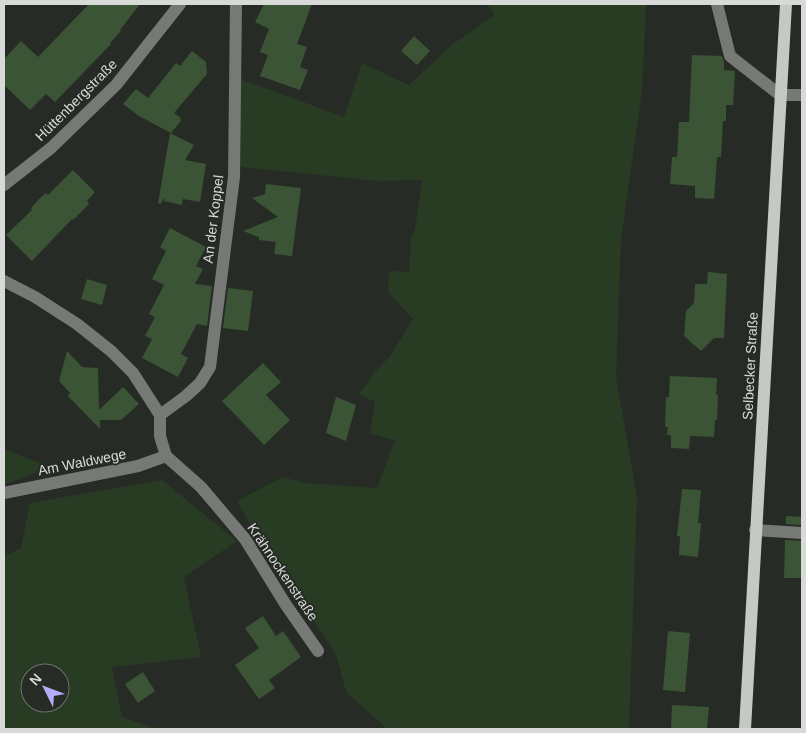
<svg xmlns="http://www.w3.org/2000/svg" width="806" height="733" viewBox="0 0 806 733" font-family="Helvetica,sans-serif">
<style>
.green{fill:#283b23;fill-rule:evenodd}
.building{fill:#3b5435}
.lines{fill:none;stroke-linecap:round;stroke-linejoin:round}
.minor{stroke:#777977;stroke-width:12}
.major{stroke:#c5c9c4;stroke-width:12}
.labels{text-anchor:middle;stroke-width:4;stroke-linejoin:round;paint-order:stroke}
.street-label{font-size:14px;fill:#d8dad7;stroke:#272b26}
</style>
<rect width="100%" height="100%" fill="#272b26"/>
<!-- green -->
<path class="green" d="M 487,4 L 646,4 L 642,91 L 621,240 L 616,377 L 637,497 L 629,729 L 386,729 L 385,727 L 346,692 L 336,654 L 262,546 L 237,501 L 283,477 L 304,483 L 377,488 L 395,440 L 370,434 L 375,402 L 358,394 L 366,385 L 373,374 L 390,356 L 413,319 L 388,292 L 389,271 L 409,272 L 411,237 L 415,230 L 422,180 L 376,181 L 241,167 L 239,164 L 240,79 L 344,117 L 362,63 L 409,85 L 453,44 L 495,15 Z
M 6,450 L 51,467 L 4,485 L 4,451 Z
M 162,480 L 237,541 L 184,577 L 201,657 L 112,667 L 122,717 L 157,729 L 4,729 L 4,556 L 21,548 L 30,503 ZM 30,673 L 60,673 L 60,703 L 30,703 Z"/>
<!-- building -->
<path class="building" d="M 89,4 L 140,4 L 120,30 L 121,31 L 110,43 L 111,44 L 55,102 L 46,94 L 30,110 L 4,85 L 4,59 L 21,41 L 38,57 Z
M 264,4 L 312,4 L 297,44 L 307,47 L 300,67 L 308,70 L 300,90 L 260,76 L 268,55 L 260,52 L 269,29 L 255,22 Z
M 414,36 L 430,51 L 417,65 L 401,51 Z
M 192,51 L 206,62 L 207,74 L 174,113 L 181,118 L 180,120 L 181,121 L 171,133 L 139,116 L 123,104 L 136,89 L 148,98 L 176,63 L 180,66 Z
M 692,55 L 722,56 L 724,62 L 724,70 L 735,71 L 733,105 L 726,105 L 726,121 L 723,121 L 721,157 L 717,157 L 714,199 L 695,198 L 695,186 L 670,184 L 672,157 L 677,157 L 679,122 L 689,122 Z
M 170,133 L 194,145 L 185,160 L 206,164 L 200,202 L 183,199 L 182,205 L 164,201 L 164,197 L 161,204 L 158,203 Z
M 73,170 L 95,192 L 87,201 L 89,204 L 73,220 L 72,219 L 32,261 L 6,235 L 32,210 L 31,208 L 38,200 L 46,193 L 48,195 Z
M 266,184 L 301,188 L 292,256 L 274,254 L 276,242 L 259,240 L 259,237 L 243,231 L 278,217 L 252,198 L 265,194 Z
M 170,228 L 206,247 L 196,266 L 203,269 L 195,284 L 212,286 L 207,326 L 197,324 L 181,354 L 188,358 L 178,377 L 142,358 L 152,339 L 145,336 L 155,317 L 149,314 L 164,285 L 152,279 L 166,251 L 160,247 Z
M 708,272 L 727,274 L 724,338 L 714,338 L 701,351 L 684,336 L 686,311 L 694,303 L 695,284 L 707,284 Z
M 87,279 L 107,285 L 102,305 L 81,299 Z
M 228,288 L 253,291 L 248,331 L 223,328 Z
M 67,351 L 82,367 L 98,368 L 99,410 L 123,387 L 139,404 L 121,420 L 100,420 L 100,429 L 68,396 L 70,393 L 59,381 Z
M 263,363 L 281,382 L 266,395 L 290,420 L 264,445 L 222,401 Z
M 670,376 L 717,378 L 716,395 L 718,395 L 717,420 L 715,420 L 714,437 L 690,436 L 689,449 L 671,448 L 671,435 L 667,435 L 668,427 L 665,427 L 666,397 L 669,397 Z
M 336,397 L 356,405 L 346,441 L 326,433 Z
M 682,489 L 701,490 L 698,523 L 701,523 L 698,557 L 679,555 L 680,536 L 677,536 Z
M 786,516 L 802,517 L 802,525 L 786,524 Z
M 785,540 L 802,541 L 802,578 L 784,578 Z
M 263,616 L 276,636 L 283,631 L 301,657 L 269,680 L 275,688 L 259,699 L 235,665 L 259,648 L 245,628 Z
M 668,631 L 690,633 L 685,692 L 663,690 Z
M 143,672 L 155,691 L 138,703 L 125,684 Z
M 672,705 L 709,707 L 707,729 L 671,729 Z"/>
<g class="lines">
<!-- minor -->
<path class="minor" d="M 717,4 L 730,56 L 780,95 L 802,95
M 4,185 L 51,148 L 116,85 L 180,4
M 4,281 L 35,297 L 77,324 L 111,351 L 133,373 L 160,415 L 160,436 L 166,456 L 201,487 L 245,539 L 286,605 L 318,651
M 160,415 L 186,396 L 200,383 L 210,367 L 234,177 L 236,4
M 4,493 L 138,466 L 166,456
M 755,530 L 802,533"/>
<!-- major -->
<path class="major" d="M 745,729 L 786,4"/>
</g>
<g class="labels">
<!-- street labels -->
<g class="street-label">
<text transform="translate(76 100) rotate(-45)" y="5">Hüttenbergstraße</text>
<text transform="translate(213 219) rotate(-83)" y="5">An der Koppel</text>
<text transform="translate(750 366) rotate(-87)" y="5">Selbecker Straße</text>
<text transform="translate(82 462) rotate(-11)" y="5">Am Waldwege</text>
<text transform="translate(283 572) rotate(56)" y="5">Krähnockenstraße</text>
</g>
</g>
<!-- border -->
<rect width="806" height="733" fill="none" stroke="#d8dad7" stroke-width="10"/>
<!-- north arrow -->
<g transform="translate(45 688) rotate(312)"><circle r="24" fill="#272b26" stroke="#6e716d"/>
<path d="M0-4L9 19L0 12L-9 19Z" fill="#b5acf8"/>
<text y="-8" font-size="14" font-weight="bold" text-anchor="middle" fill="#d8dad7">N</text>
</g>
</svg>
